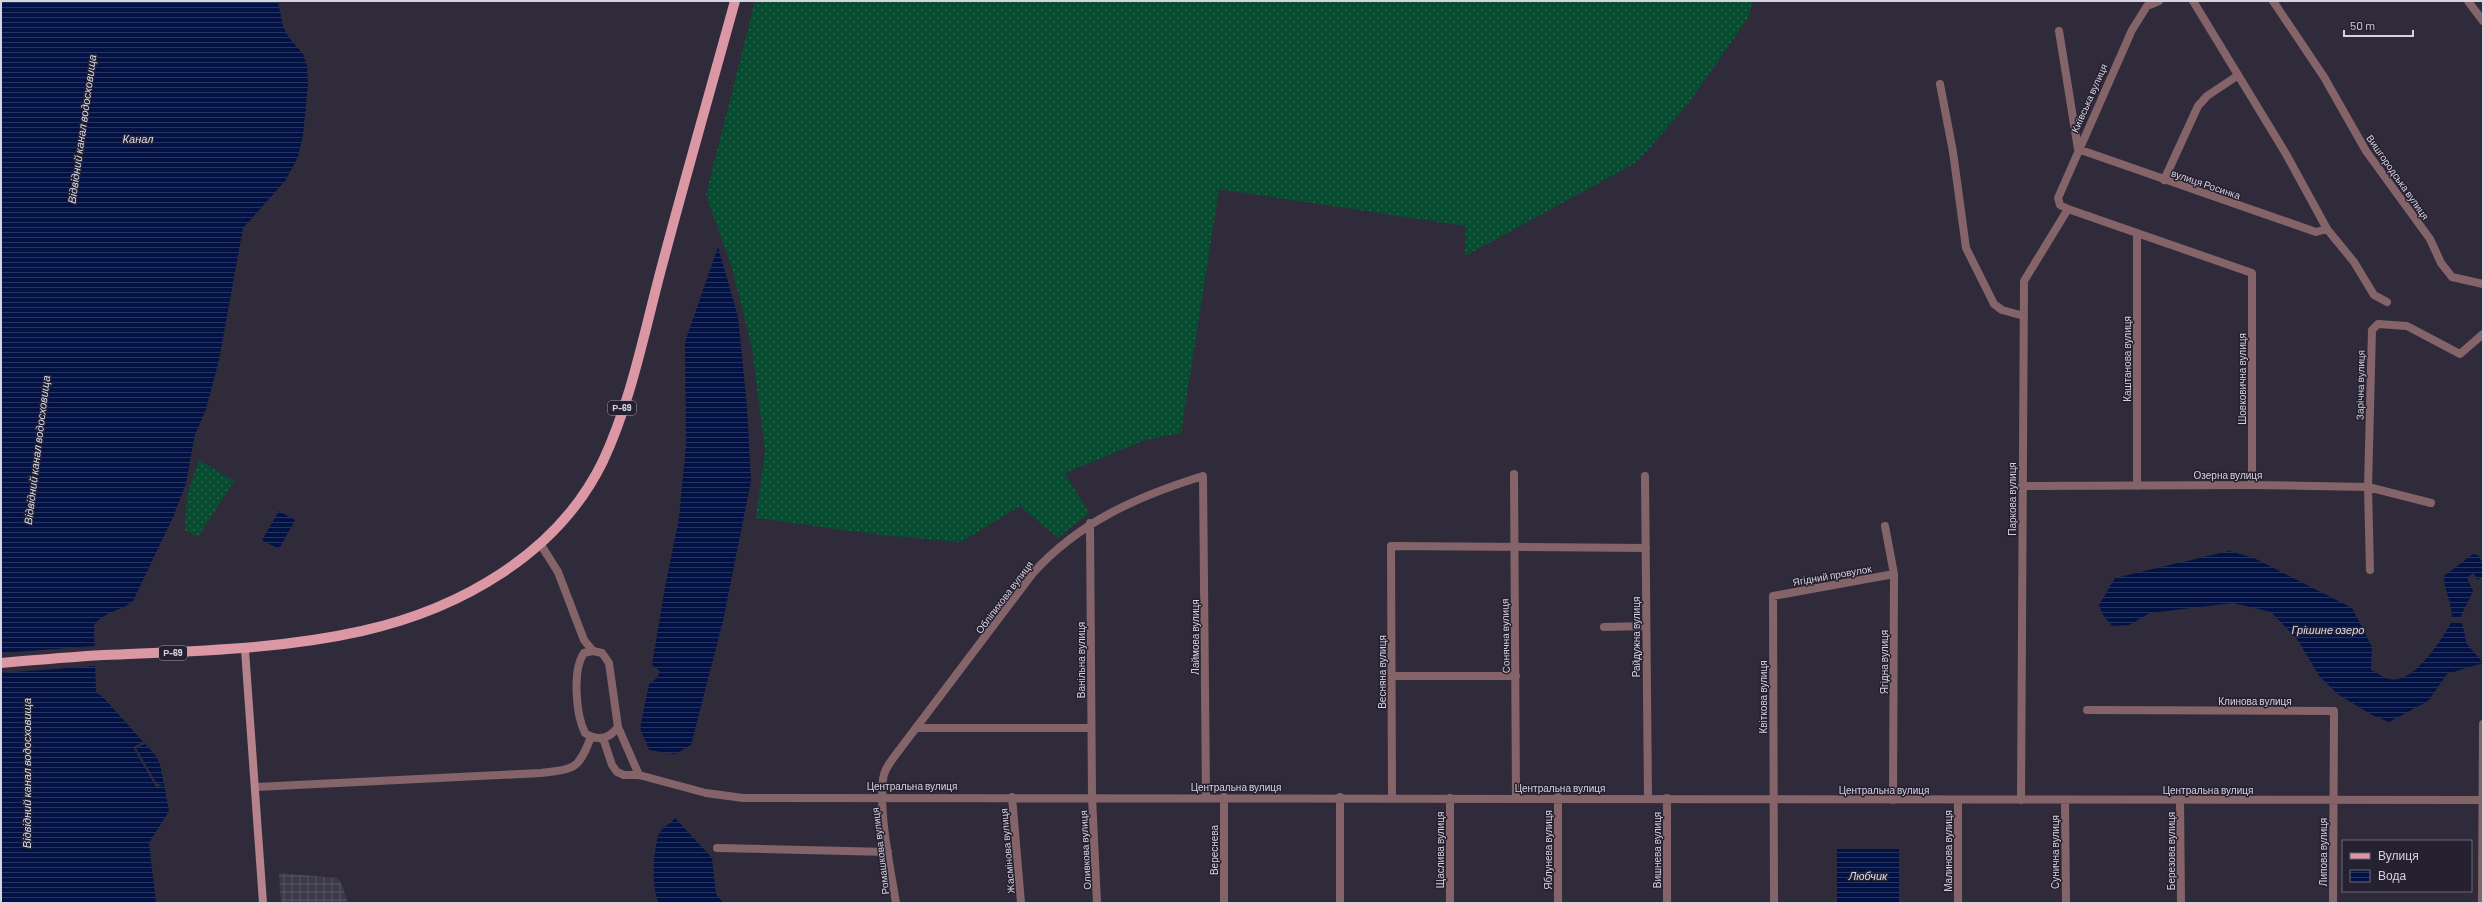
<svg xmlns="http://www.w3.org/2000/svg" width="2484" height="904" viewBox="0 0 2484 904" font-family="Barlow,sans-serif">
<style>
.industrial{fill:url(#industrial-grid)}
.grass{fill:url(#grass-dots)}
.water{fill:url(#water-rules)}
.pier{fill:#302b3b}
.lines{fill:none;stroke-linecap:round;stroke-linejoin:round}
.street{stroke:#856469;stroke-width:8}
.secondary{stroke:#b6828b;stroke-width:8}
.primary{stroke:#db98a4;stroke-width:10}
.labels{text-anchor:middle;stroke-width:3;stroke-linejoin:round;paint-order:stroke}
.shield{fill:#262131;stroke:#a19eaa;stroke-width:1}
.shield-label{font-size:9px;font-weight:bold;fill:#d6d3de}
.street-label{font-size:10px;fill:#d6d3de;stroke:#262131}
.water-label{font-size:11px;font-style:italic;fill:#d5deef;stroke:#262131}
</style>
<defs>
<pattern id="industrial-grid" width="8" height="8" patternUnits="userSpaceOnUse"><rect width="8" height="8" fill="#3c394a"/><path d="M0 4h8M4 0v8" fill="none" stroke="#575564"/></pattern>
<pattern id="grass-dots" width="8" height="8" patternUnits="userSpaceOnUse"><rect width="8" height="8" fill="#074c30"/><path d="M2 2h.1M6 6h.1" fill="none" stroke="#2a654e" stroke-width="1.8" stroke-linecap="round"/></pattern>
<pattern id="water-rules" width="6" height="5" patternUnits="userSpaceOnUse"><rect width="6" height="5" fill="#031244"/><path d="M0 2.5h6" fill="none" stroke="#27345f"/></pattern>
</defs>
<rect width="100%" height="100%" fill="#302b3b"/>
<!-- industrial -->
<path class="industrial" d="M 279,873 L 337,878 L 342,885 L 348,903 L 281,903 Z"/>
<!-- grass -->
<path class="grass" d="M 755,1 L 1753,1 L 1748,18 L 1688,104 L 1637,162 L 1465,256 L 1466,226 L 1219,189 L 1181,433 L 1145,440 L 1065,473 L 1089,513 L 1058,538 L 1020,506 L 961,542 L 881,535 L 756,518 L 765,451 L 752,348 L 733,271 L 706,195 Z
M 199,460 L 234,481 L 198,537 L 185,530 L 187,495 Z"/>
<!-- water -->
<path class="water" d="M 1,1 L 278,1 L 283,27 L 290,39 L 303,54 L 307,66 L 308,85 L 303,135 L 298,157 L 285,181 L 243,228 L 219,360 L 206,409 L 195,435 L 186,483 L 174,515 L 133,601 C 121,611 103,612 94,625 L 96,693 L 102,696 L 156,756 L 160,764 L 169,811 L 149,843 L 156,903 L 1,903 Z
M 718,247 L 738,317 L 747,406 L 751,481 L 723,621 L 691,745 L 675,754 L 649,750 L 640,728 L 649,684 L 657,678 L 660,671 L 652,665 L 665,587 L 679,518 L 686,445 L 685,342 Z
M 279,511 L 295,520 L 279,549 L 262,540 Z
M 2229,551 L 2254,558 L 2352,608 L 2372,647 L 2371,670 C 2377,673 2384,678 2390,679 C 2413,685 2442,639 2451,623 L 2462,623 L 2467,644 L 2483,663 L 2447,674 L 2428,701 L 2389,722 L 2372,715 L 2339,695 L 2320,677 L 2297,639 L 2271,612 L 2233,603 L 2150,613 L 2129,625 L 2112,626 L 2103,615 L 2099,605 L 2115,578 Z
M 2473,554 L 2478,555 L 2483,564 L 2483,576 L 2478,580 L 2473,573 L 2467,578 L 2473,591 L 2460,618 L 2452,618 C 2452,603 2444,591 2444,576 Z
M 675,818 L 712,858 L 716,894 L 723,903 L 659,903 C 651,889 653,849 659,834 C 662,828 671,823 675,818 Z
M 1837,849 L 1899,849 L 1899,903 L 1837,903 Z"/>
<!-- pier -->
<path class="pier" d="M 95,646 L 96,666 L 1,673 L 1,653 Z
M 143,742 L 145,744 L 136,748 L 157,784 L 164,785 L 156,787 L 133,747 Z"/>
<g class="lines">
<!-- street -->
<path class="street" d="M 2159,1 L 2147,6 L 2132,30 L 2058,198 L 2060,205 L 2068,209 L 2252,273 L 2252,485
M 2193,1 L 2286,154 L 2327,229 L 2354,262 L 2374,295 L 2387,302
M 2273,1 L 2324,77 L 2366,151 L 2430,239 L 2441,263 L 2452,277 L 2483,284
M 2468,1 L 2483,21
M 2059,31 L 2078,149 L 2316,232 L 2327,229
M 1940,84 L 1953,152 L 1966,248 L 1994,304 L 2002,310 L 2024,316
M 2164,180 L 2198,106 L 2207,96 L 2237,76
M 1514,474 L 1516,798
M 1645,476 L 1648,798
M 2022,486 L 2252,485 L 2368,487 L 2431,503
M 2137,486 L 2137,233
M 1090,523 L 1092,797 L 1097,903
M 1885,526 L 1894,574 L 1893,800
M 541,545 L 558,572 L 584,640 L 593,651
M 2370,570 L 2368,487 L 2372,330 L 2378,324 L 2407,326 L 2460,354 L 2483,334
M 1604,627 L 1646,626
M 593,651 L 602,653 L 609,663 L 618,727 C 609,739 598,742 585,733 C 576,715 572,670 584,653 Z
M 1392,676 L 1516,676
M 2087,710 L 2334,711 L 2333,903
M 618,727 L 639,775
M 917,728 L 1091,728
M 603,738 L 612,765 L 617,772 L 624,775 L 639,775 L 706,793 L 743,798 L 2483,800
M 256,787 L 541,773 C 575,769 578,770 591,737
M 1012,797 L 1021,903
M 1224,797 L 1224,903
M 1340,797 L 1340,903
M 1392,798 L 1391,546 L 1646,548
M 1450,798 L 1450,903
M 2180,799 L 2181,903
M 2021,800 L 2024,281 L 2068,209
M 2065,801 L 2066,903
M 717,848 L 888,852
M 896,903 C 890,866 879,816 883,779 C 884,770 889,764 894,757 L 1033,573 C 1079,522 1138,496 1203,476 L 1206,797
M 1558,903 L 1558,797
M 1667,903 L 1667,798
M 1774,903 L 1773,596 L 1894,574
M 1958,903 L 1958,800
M 2482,903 L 2483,724"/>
<!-- secondary -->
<path class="secondary" d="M 245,650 L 263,903"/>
<!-- primary -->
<path class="primary" d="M 1,663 C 35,660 70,657 104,655 C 191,651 277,650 362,631 C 460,609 558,554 603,461 C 632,399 645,328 663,262 C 686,175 711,88 735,1"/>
</g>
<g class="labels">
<!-- shield labels -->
<g class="shield">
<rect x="608" y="401" width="28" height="14" rx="3"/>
<rect x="159" y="646" width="28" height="14" rx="3"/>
</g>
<g class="shield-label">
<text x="622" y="411">Р-69</text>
<text x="173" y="656">Р-69</text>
</g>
<!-- street labels -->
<g class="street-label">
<text transform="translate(2089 98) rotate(-66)" y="4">Київська вулиця</text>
<text transform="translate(2398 177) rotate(55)" y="4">Вишгородська вулиця</text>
<text transform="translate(2206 184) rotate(19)" y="4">вулиця Росинка</text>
<text transform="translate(2127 359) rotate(-90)" y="4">Каштанова вулиця</text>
<text transform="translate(2242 379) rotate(-90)" y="4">Шовковична вулиця</text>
<text transform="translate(2360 385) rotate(-89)" y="4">Зарічна вулиця</text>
<text x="2228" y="479">Озерна вулиця</text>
<text transform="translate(2012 499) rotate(-90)" y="4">Паркова вулиця</text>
<text transform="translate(1832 575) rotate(-10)" y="4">Ягідний провулок</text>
<text transform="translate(1004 597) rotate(-53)" y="4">Обліпихова вулиця</text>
<text transform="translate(1505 636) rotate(-91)" y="4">Сонячна вулиця</text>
<text transform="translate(1195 637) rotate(-90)" y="4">Лаймова вулиця</text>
<text transform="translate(1636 637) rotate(-90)" y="4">Райдужна вулиця</text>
<text transform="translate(1081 660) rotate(-90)" y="4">Ванільна вулиця</text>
<text transform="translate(1884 662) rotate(-90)" y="4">Ягідна вулиця</text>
<text transform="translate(1382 672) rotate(-90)" y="4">Весняна вулиця</text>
<text transform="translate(1763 697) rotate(-90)" y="4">Квіткова вулиця</text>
<text x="2255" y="705">Клинова вулиця</text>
<text x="912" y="790">Центральна вулиця</text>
<text x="1236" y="791">Центральна вулиця</text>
<text x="1560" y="792">Центральна вулиця</text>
<text x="1884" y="794">Центральна вулиця</text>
<text x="2208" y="794">Центральна вулиця</text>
<text transform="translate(1085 850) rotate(-93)" y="4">Оливкова вулиця</text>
<text transform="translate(1214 850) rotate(-90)" y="4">Вереснева</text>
<text transform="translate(1440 850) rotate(-90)" y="4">Щаслива вулиця</text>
<text transform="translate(1548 850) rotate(-90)" y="4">Яблунева вулиця</text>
<text transform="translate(1657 850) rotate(-90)" y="4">Вишнева вулиця</text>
<text transform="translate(880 851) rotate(-97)" y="4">Ромашкова вулиця</text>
<text transform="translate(1007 851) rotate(-95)" y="4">Жасмінова вулиця</text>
<text transform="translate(1948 851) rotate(-90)" y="4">Малинова вулиця</text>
<text transform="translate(2171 851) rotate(-90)" y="4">Березова вулиця</text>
<text transform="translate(2055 852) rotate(-90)" y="4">Сунична вулиця</text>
<text transform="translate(2323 852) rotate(-90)" y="4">Липова вулиця</text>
</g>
<!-- water labels -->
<g class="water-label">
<text transform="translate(82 129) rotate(-82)" y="4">Відвідний канал водосховища</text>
<text x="138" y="143">Канал</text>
<text transform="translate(37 450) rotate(-83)" y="4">Відвідний канал водосховища</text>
<text x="2328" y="634">Грішине озеро</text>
<text transform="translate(27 773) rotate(-90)" y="4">Відвідний канал водосховища</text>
<text x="1868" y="880">Любчик</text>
</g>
</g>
<!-- border -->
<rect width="2484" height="904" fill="none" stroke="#d6d3de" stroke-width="4"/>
<!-- legend -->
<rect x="2342" y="840" width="130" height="52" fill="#262131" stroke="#6c6876"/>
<rect x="2350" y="853" width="20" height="6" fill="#db98a4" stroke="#6c6876"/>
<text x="2378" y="860" font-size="12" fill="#d6d3de">Вулиця</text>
<rect x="2350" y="870" width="20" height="12" fill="url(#water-rules)" stroke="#6c6876"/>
<text x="2378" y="880" font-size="12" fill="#d6d3de">Вода</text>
<!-- scale -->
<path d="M2344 30v6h69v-6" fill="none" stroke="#d6d3de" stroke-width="2"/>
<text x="2350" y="30" font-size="12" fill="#d6d3de" stroke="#262131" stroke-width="3" paint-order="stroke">50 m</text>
</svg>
